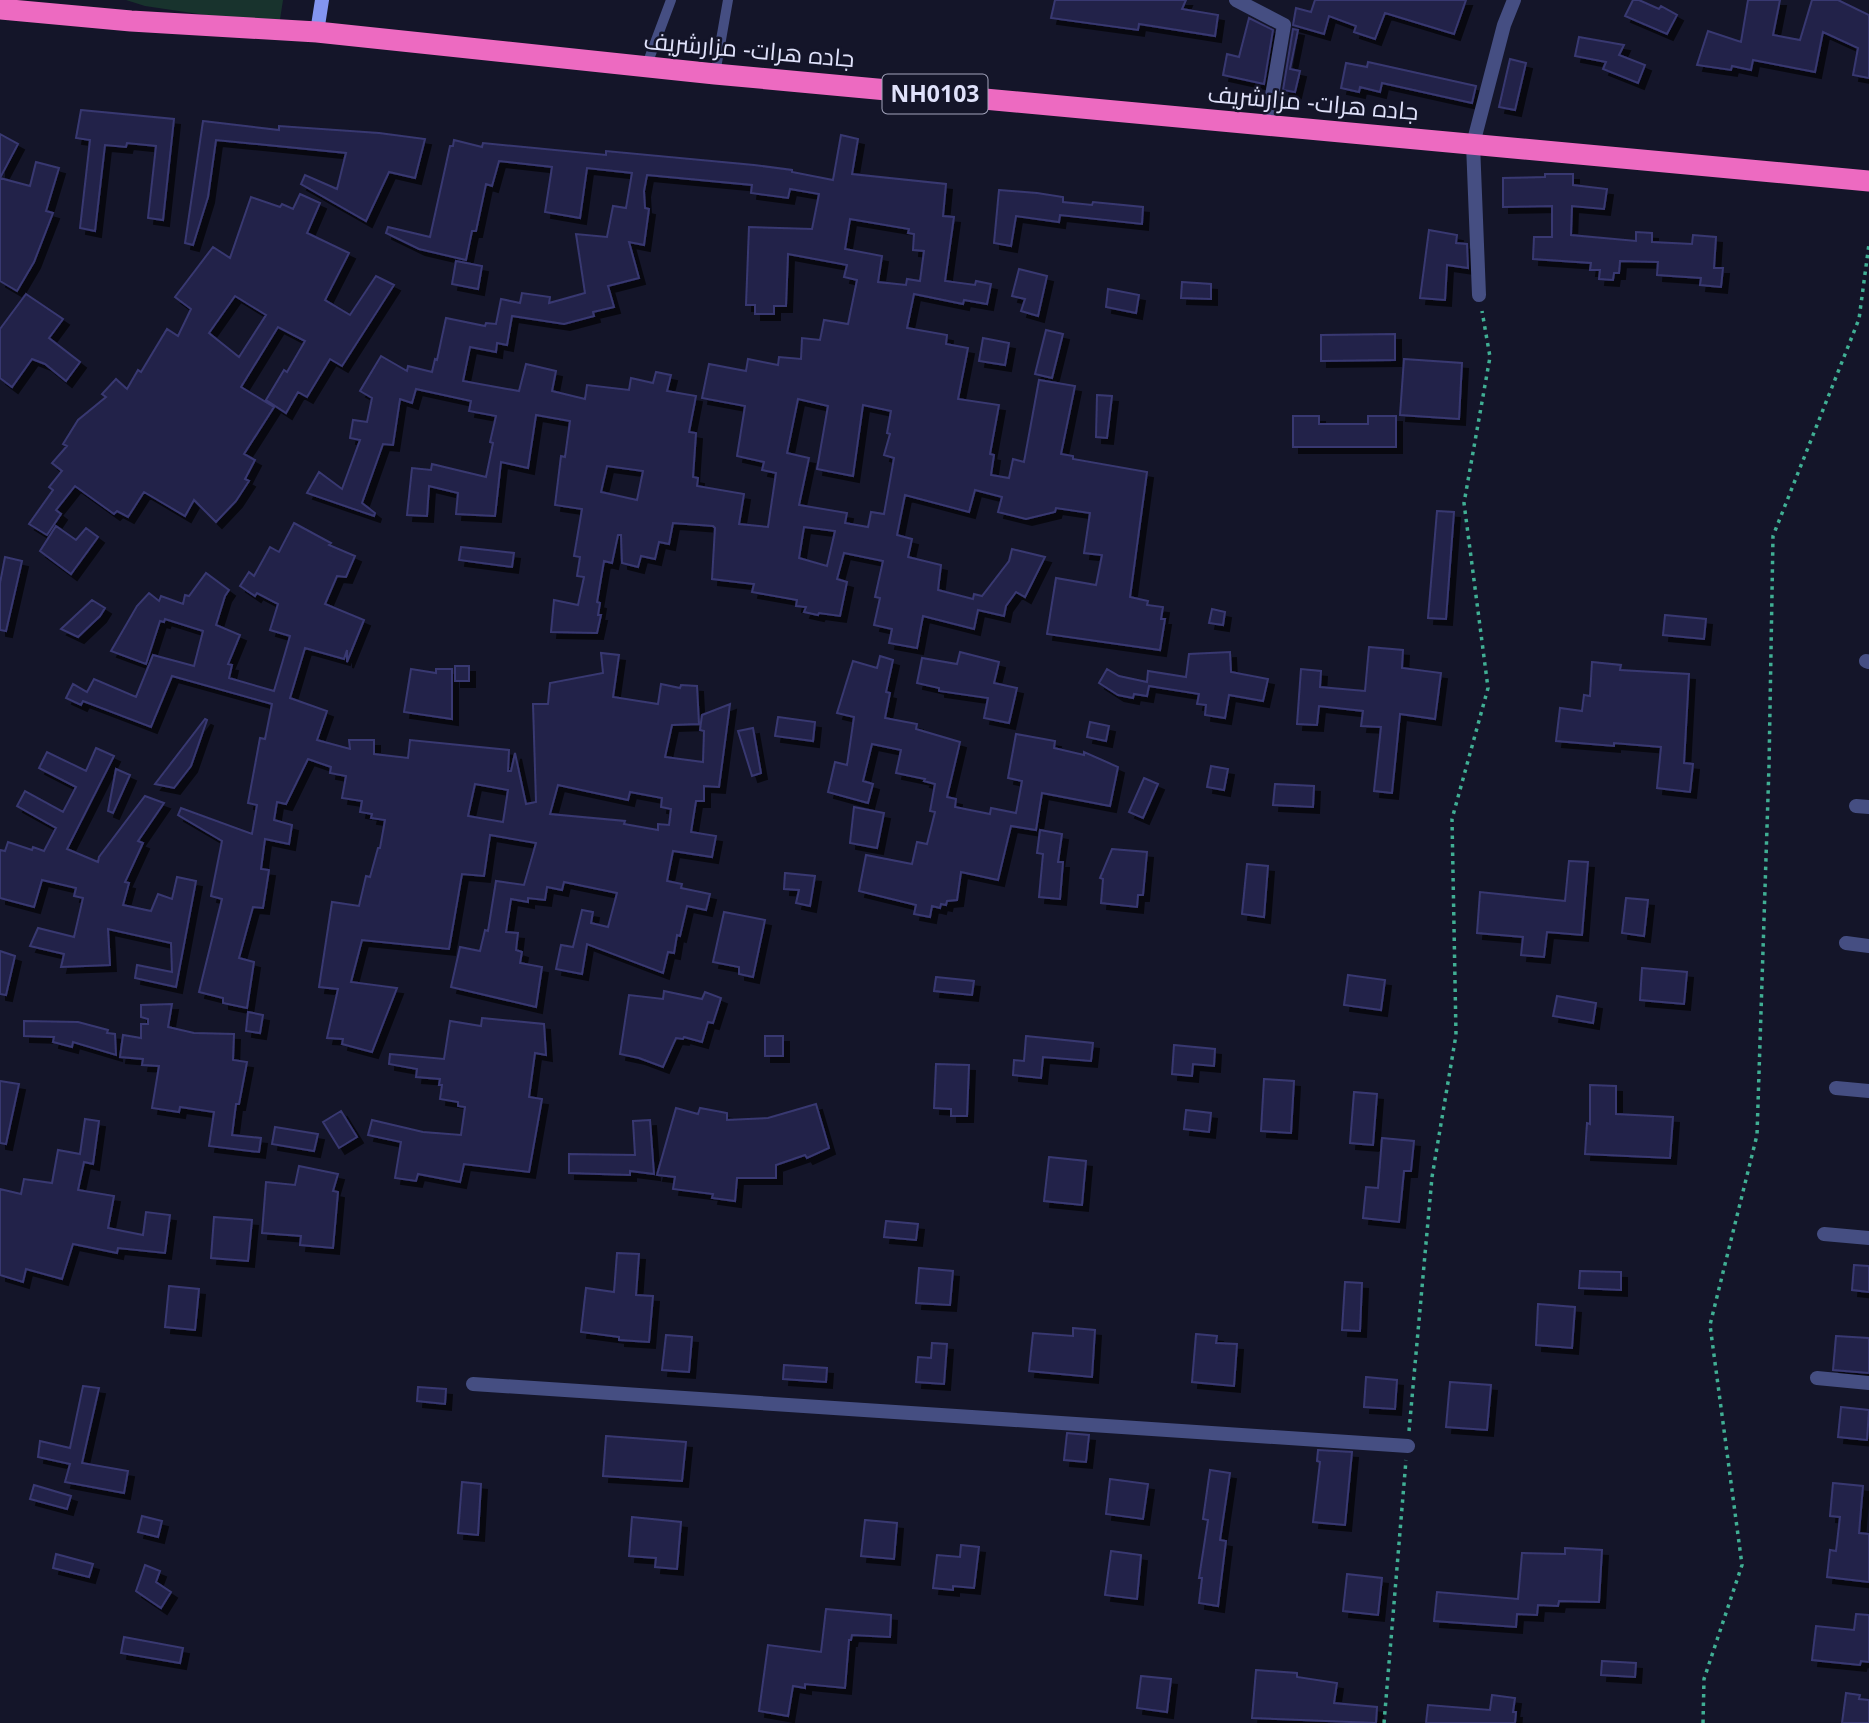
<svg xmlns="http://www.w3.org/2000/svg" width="1869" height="1723" viewBox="0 0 1869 1723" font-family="'Open Sans',Cairo,sans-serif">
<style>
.green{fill:#18332d}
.building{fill:#232348;stroke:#383871;stroke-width:2;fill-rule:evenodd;filter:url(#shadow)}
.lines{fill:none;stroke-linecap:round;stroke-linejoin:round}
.path{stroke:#40af94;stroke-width:3.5;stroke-dasharray:3.5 5;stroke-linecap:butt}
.lane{stroke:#454e82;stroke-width:10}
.street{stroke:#454e82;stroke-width:14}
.secondary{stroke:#8395f0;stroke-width:14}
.highway{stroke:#ed6ac1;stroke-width:21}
.labels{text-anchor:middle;stroke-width:5;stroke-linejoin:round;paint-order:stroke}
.shield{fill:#141529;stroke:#a3a4bc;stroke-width:2}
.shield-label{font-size:23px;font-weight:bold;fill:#e0e2fb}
.street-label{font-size:24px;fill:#e0e2fb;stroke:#141529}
</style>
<defs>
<filter id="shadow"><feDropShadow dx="6" dy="6" stdDeviation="0" flood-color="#0009"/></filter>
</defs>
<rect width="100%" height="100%" fill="#141529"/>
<!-- green -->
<path class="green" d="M 126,0 L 283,0 L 279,26 L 145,6 Z"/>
<!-- building -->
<path class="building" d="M 1055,0 L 1186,0 L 1182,9 L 1218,15 L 1215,36 L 1139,24 L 1138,30 L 1051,18 Z
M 1315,0 L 1466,0 L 1454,34 L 1385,13 L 1375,39 L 1354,32 L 1356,26 L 1329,16 L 1324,34 L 1293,25 L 1296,8 L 1311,12 Z
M 1633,0 L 1639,0 L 1659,9 L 1661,6 L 1677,15 L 1667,34 L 1625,16 Z
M 1748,0 L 1780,0 L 1773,35 L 1800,40 L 1812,0 L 1838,0 L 1869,15 L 1869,78 L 1853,75 L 1858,48 L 1823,32 L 1815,72 L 1753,60 L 1751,70 L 1732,66 L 1731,70 L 1697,65 L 1708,31 L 1741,42 Z
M 1249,18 L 1273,30 L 1264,84 L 1223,75 L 1227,54 L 1239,57 Z
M 1293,29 L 1298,30 L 1290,69 L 1300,71 L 1295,92 L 1283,90 Z
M 1579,37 L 1624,45 L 1619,55 L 1645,65 L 1638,83 L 1603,69 L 1606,62 L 1575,56 Z
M 1510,59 L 1526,63 L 1515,110 L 1499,107 Z
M 1368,62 L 1476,86 L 1472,103 L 1382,83 L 1380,92 L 1360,87 L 1359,92 L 1341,88 L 1346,63 L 1367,67 Z
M 81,110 L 174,119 L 163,220 L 148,218 L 156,146 L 127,143 L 126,147 L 105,145 L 95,231 L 80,228 L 90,140 L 76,138 Z
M 203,121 L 279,130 L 279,126 L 379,133 L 425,139 L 415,178 L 389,172 L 366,221 L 301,184 L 305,175 L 337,189 L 346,153 L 216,140 L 208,197 L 193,245 L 185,243 Z
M 0,134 L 18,144 L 0,178 L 30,186 L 36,162 L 59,168 L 46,211 L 53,213 L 34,262 L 17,291 L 0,281 Z
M 841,135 L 858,139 L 852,174 L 946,184 L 943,216 L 954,217 L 945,281 L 975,285 L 976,281 L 991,284 L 987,304 L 964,300 L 963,304 L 914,294 L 907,328 L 947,335 L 946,344 L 968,348 L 958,399 L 999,405 L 990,454 L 994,455 L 991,475 L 1009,478 L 1013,459 L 1024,462 L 1039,380 L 1075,386 L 1061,454 L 1073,456 L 1073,459 L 1147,472 L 1130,597 L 1148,601 L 1147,605 L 1163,607 L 1161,619 L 1165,619 L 1160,650 L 1047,634 L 1056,578 L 1096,585 L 1102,555 L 1084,553 L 1090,513 L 1056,508 L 1055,512 L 1026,519 L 998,512 L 1002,497 L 975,490 L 969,512 L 905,495 L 897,535 L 912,539 L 908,557 L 941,565 L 938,590 L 973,599 L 974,594 L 982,596 L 1009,561 L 1012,549 L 1045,557 L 1025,597 L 1016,592 L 1006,606 L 1004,616 L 978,610 L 974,629 L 923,616 L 917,648 L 889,643 L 892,629 L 874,625 L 880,598 L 875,597 L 883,561 L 844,553 L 837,579 L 847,582 L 840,616 L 819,613 L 818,615 L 804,612 L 806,607 L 796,606 L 797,600 L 752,592 L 754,584 L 712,579 L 715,528 L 713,526 L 673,523 L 669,544 L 659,542 L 655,559 L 641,556 L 638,567 L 622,563 L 621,535 L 618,535 L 612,563 L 604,561 L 597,602 L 600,603 L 598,615 L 601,615 L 597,633 L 551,632 L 554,600 L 578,605 L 584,577 L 577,576 L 580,557 L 574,556 L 582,509 L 555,505 L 561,456 L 565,457 L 570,421 L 536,415 L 528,468 L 501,462 L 495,516 L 456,514 L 458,493 L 429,486 L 427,516 L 407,515 L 412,468 L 431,470 L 432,464 L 486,477 L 493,443 L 490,442 L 496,416 L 469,411 L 471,401 L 416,389 L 412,403 L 400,399 L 393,445 L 383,444 L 362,503 L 375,513 L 374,516 L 307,493 L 319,472 L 342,489 L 360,440 L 350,438 L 353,420 L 367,422 L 372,398 L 360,391 L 381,356 L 407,371 L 408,366 L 432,372 L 435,359 L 437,360 L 446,318 L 485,326 L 486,323 L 496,324 L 501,299 L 520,303 L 522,293 L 550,297 L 549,303 L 585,293 L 576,234 L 607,237 L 613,206 L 626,208 L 632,173 L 587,168 L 580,218 L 545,212 L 552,167 L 499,161 L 492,186 L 486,184 L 476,231 L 472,231 L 466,260 L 419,249 L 386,233 L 388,227 L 430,237 L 450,146 L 453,146 L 454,140 L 482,147 L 483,143 L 606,155 L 606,151 L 754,165 L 792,170 L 792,172 L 833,180 ZM 647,175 L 752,185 L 751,193 L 788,198 L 790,189 L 819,194 L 812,229 L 749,227 L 746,305 L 755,305 L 755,314 L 774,314 L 774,306 L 786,306 L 788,254 L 847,265 L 844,277 L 857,280 L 848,324 L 824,320 L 820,340 L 802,338 L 801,359 L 779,357 L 778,365 L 748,359 L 746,371 L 709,364 L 702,398 L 745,406 L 737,456 L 764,462 L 762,470 L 776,473 L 768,527 L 739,524 L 744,494 L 697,486 L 698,478 L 693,477 L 696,433 L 689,432 L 696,396 L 667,391 L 671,375 L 656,372 L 653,383 L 631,378 L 629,390 L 587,385 L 585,399 L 552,391 L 556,371 L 526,364 L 519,391 L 463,381 L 470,347 L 496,352 L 497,343 L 507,345 L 512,316 L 564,324 L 594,316 L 593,312 L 614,307 L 608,286 L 639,278 L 629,242 L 644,245 L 649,209 L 645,208 L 644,191 ZM 850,219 L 909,229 L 908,233 L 914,234 L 913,250 L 924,251 L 920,281 L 907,279 L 906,285 L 878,282 L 882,256 L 845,249 ZM 798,399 L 828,406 L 817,469 L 853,476 L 863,405 L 891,411 L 887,433 L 890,434 L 884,455 L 894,458 L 884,514 L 871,512 L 868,527 L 845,523 L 847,513 L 799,505 L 809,458 L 787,453 ZM 607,466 L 643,471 L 637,500 L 601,492 ZM 804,527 L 835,531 L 827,566 L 799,558 Z
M 1545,174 L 1573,174 L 1573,185 L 1607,189 L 1604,209 L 1572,206 L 1571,235 L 1636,241 L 1636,232 L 1652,233 L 1652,242 L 1692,244 L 1693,235 L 1716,237 L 1714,268 L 1723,268 L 1721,287 L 1700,285 L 1701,278 L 1657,275 L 1658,262 L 1620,261 L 1619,273 L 1614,273 L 1613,280 L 1599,279 L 1600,270 L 1590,270 L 1591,263 L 1533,259 L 1534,237 L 1552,237 L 1552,206 L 1503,207 L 1503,178 L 1545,177 Z
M 999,190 L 1037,193 L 1063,197 L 1063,202 L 1092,205 L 1093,202 L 1143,207 L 1142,224 L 1060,215 L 1059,222 L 1016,216 L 1011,246 L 994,243 Z
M 300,194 L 320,203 L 307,233 L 349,253 L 325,300 L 350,315 L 376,276 L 394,285 L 342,366 L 330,359 L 307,397 L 298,392 L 286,413 L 266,400 L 284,370 L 287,372 L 305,341 L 278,327 L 241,387 L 274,407 L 244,454 L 255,460 L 245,479 L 249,481 L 236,501 L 216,522 L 194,500 L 185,516 L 144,492 L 128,517 L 117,511 L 114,514 L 75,486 L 56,510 L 61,514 L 47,535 L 29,524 L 53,490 L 49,487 L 62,471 L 52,463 L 67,446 L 63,444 L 78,420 L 106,397 L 102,394 L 116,379 L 127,389 L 138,370 L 141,372 L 167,329 L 178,336 L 191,309 L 175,297 L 213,247 L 230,258 L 251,197 L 280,207 L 282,204 L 293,209 ZM 235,296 L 266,315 L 239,357 L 209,333 Z
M 1429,230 L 1457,235 L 1456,243 L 1467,244 L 1468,268 L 1447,265 L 1445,300 L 1420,298 Z
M 456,261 L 482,266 L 478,289 L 452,284 Z
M 1019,269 L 1047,276 L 1038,316 L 1021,311 L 1025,299 L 1012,296 Z
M 1182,282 L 1211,284 L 1211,299 L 1181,298 Z
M 1108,289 L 1139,295 L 1136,313 L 1106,307 Z
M 26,294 L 63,319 L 49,338 L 80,362 L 66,381 L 45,364 L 32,359 L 12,387 L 0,378 L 0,329 Z
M 1046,330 L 1063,334 L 1052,378 L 1035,374 Z
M 1395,334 L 1395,360 L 1321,361 L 1321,335 Z
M 983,338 L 1009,343 L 1005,365 L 979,361 Z
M 1404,359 L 1462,363 L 1459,419 L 1400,415 Z
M 1097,395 L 1112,396 L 1107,438 L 1096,437 Z
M 1293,416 L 1319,416 L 1319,424 L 1368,424 L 1368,416 L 1396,416 L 1396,447 L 1293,447 Z
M 1437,511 L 1454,512 L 1446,619 L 1428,618 Z
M 294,523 L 331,543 L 329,545 L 355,556 L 346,577 L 337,576 L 325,604 L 364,620 L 347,662 L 347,650 L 344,659 L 305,648 L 290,698 L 327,711 L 317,740 L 350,749 L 349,740 L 374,740 L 374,754 L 408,758 L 410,740 L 509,750 L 508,771 L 511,771 L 515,753 L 526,804 L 536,802 L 533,704 L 548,704 L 550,683 L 603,673 L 601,653 L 619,655 L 613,697 L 658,704 L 661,684 L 680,688 L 681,685 L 697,686 L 699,724 L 672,725 L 665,757 L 703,762 L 704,731 L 700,730 L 702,715 L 730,704 L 719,787 L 704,786 L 704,801 L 696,801 L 691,832 L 716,836 L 712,857 L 673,851 L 667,881 L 682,884 L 681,888 L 710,894 L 706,910 L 687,906 L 680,936 L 677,935 L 674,953 L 668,952 L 663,973 L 587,944 L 582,974 L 556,969 L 561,945 L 573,947 L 582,910 L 593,912 L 591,923 L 608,927 L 617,893 L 564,882 L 562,890 L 547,887 L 545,900 L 528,898 L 528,902 L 511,899 L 506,932 L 518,933 L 516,950 L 522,952 L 520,963 L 542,967 L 536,1007 L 451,987 L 460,947 L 480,951 L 485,930 L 488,931 L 496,881 L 524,885 L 536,843 L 490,835 L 484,876 L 462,874 L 449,949 L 362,940 L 351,982 L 397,988 L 372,1052 L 342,1044 L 343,1039 L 327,1038 L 338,989 L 319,987 L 332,902 L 359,906 L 366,876 L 370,877 L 378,848 L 380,848 L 385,820 L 371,818 L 372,814 L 360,812 L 362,801 L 342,798 L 346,776 L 330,773 L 331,767 L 308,759 L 286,804 L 277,802 L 274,820 L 292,825 L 289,844 L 265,839 L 261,869 L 269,870 L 263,908 L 253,907 L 239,958 L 254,962 L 247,1008 L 223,1003 L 223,998 L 199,992 L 222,899 L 211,896 L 222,841 L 178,815 L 181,808 L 252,834 L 257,805 L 248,803 L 260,738 L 265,739 L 272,704 L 172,676 L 151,727 L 83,701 L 81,705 L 66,698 L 73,684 L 87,692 L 94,679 L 136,697 L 153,655 L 194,666 L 203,631 L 165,619 L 164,622 L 160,621 L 146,664 L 111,651 L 137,606 L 149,593 L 159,601 L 161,596 L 183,604 L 185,595 L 189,596 L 206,573 L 229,590 L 225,596 L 216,625 L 240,635 L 228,664 L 232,665 L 229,678 L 274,691 L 290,636 L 270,630 L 278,604 L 257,593 L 255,596 L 240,586 L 249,572 L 254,576 L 270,547 L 279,552 ZM 475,784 L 508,790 L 503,822 L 468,816 ZM 558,785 L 628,800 L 630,792 L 662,798 L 661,807 L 671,809 L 669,825 L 658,824 L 658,830 L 624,824 L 625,821 L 550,814 Z
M 56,526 L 76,540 L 86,528 L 98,537 L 71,574 L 40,551 Z
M 461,547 L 514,553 L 512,567 L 459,560 Z
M 5,557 L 22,561 L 6,631 L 0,630 L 0,583 Z
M 92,600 L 105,608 L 100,616 L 78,637 L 61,629 Z
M 1212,609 L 1225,612 L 1223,625 L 1209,623 Z
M 1665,615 L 1706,619 L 1704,639 L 1663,635 Z
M 1369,647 L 1403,650 L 1402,668 L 1441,673 L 1435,719 L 1400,714 L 1392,793 L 1374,791 L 1381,727 L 1361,726 L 1363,711 L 1319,706 L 1317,725 L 1297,724 L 1301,669 L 1321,671 L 1320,687 L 1365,691 Z
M 960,652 L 999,662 L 994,683 L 1017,688 L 1009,723 L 984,718 L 988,698 L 939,691 L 939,688 L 917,683 L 922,658 L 957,664 Z
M 1230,652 L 1231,672 L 1268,679 L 1263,701 L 1229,695 L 1225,718 L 1205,715 L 1206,705 L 1197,704 L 1199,694 L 1149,686 L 1147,696 L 1134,694 L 1133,698 L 1118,695 L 1099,683 L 1107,669 L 1119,676 L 1147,682 L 1148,671 L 1186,677 L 1189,654 Z
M 880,656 L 893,660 L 886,692 L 890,693 L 885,718 L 917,724 L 916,729 L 960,742 L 947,797 L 956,799 L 955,807 L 990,814 L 991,808 L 1016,813 L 1022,781 L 1008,778 L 1016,734 L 1055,741 L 1054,748 L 1084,755 L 1084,752 L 1118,767 L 1110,806 L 1042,793 L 1036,830 L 1011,826 L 998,880 L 961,872 L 957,900 L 947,901 L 946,905 L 941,904 L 940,908 L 932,906 L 930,917 L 914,914 L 916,905 L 859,891 L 866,855 L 912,864 L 917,842 L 927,844 L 935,812 L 930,811 L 935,784 L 924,781 L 925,779 L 896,773 L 901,750 L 872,744 L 863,781 L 873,784 L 868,803 L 828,792 L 835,762 L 847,765 L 854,717 L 837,713 L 853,661 L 877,668 Z
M 1592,662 L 1621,665 L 1620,670 L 1689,674 L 1684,763 L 1693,764 L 1690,792 L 1657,788 L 1661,747 L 1614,743 L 1614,746 L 1556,741 L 1560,708 L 1582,711 L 1584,695 L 1590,696 Z
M 455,666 L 469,666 L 469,681 L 455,681 Z
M 411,669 L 436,673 L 436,669 L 452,669 L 452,719 L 404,712 Z
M 778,717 L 815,722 L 813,741 L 775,736 Z
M 205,719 L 207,720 L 191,766 L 174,788 L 155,784 Z
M 1090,722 L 1109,726 L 1106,741 L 1087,737 Z
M 753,728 L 761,773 L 752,776 L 738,731 Z
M 96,748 L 114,756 L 67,849 L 98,862 L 99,857 L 145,796 L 164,803 L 138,841 L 143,843 L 125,882 L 129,883 L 123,905 L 151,911 L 158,894 L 172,899 L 177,877 L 196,881 L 176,987 L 135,978 L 137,965 L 172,972 L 171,943 L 108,929 L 110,965 L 61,967 L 64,954 L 30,946 L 38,928 L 74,937 L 83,898 L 74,896 L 76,888 L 42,880 L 34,907 L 0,898 L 0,850 L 5,851 L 8,842 L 32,850 L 33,847 L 44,851 L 56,828 L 17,806 L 25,791 L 63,812 L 76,787 L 39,768 L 47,752 L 86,771 Z
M 1211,766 L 1228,769 L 1224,790 L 1207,787 Z
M 116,769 L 130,775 L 113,813 L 108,811 Z
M 1144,778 L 1158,784 L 1143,818 L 1129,812 Z
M 1275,784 L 1314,786 L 1313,807 L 1273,805 Z
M 854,807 L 884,813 L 877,848 L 850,843 Z
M 1040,830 L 1062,834 L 1058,862 L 1063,862 L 1060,899 L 1039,897 L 1043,854 L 1037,853 Z
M 1112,849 L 1147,852 L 1143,895 L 1138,895 L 1137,907 L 1101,903 L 1103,879 L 1100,878 Z
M 1569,861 L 1588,862 L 1582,935 L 1547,932 L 1544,957 L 1521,955 L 1523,937 L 1477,933 L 1480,892 L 1565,901 Z
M 1247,864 L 1268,866 L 1264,917 L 1242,914 Z
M 785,873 L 815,876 L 810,906 L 796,903 L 799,890 L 784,889 Z
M 1626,898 L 1648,900 L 1644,936 L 1622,933 Z
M 724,912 L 765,920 L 753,977 L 739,974 L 739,967 L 713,962 Z
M 0,951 L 15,956 L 6,995 L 0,994 Z
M 1642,968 L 1687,972 L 1684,1004 L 1640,1000 Z
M 1348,975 L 1385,980 L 1381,1010 L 1344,1005 Z
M 936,977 L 974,981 L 972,995 L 934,991 Z
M 664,991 L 702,999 L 705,992 L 721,998 L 713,1023 L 708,1022 L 702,1042 L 684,1037 L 683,1039 L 676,1038 L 663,1067 L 639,1058 L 620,1054 L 629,995 L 663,999 Z
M 1557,996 L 1596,1003 L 1593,1023 L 1553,1016 Z
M 172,1004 L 168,1027 L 194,1033 L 234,1034 L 233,1060 L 247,1062 L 239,1104 L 236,1104 L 232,1135 L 261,1138 L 259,1152 L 209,1146 L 214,1112 L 180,1107 L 179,1112 L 152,1108 L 159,1066 L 142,1065 L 143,1059 L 120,1057 L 123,1035 L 141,1038 L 141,1024 L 148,1024 L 148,1019 L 141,1017 L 141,1005 Z
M 248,1012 L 263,1015 L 260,1033 L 246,1031 Z
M 482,1018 L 544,1024 L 546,1055 L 535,1053 L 529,1097 L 542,1099 L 529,1172 L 464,1164 L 460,1182 L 418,1174 L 416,1181 L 395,1178 L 401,1142 L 368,1135 L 372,1120 L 423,1132 L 461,1135 L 465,1107 L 458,1106 L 458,1102 L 440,1099 L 442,1085 L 439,1085 L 440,1079 L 416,1077 L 417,1069 L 389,1064 L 390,1054 L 444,1059 L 450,1021 L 481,1026 Z
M 24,1021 L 78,1022 L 108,1030 L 107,1033 L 115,1034 L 116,1055 L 73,1042 L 72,1047 L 53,1042 L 54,1037 L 24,1036 Z
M 765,1036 L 783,1036 L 783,1056 L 765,1056 Z
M 1026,1036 L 1093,1043 L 1091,1061 L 1043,1057 L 1041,1078 L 1013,1075 L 1014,1060 L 1024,1061 Z
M 1174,1045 L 1215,1049 L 1214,1066 L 1193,1064 L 1192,1076 L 1172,1074 Z
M 936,1064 L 969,1065 L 967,1116 L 951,1116 L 951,1109 L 934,1108 Z
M 1264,1079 L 1294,1081 L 1291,1133 L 1261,1131 Z
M 0,1081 L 19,1084 L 6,1144 L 0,1143 Z
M 1590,1085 L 1616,1086 L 1616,1114 L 1673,1117 L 1670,1158 L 1585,1154 L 1587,1123 L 1590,1124 Z
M 1354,1092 L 1377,1094 L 1373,1145 L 1350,1143 Z
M 816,1104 L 829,1148 L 807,1158 L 805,1155 L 776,1165 L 776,1178 L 737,1178 L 735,1201 L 712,1198 L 713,1194 L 673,1189 L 675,1177 L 657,1175 L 676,1108 L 698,1114 L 700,1108 L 727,1113 L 727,1120 L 768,1118 Z
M 1186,1110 L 1211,1113 L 1209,1132 L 1184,1129 Z
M 341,1111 L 357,1137 L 339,1148 L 323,1122 Z
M 85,1119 L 99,1121 L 93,1164 L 84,1162 L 78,1190 L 114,1196 L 108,1228 L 143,1235 L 146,1212 L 170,1215 L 165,1253 L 118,1248 L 117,1253 L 73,1244 L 62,1279 L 26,1269 L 23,1282 L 0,1275 L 0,1189 L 21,1194 L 24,1179 L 52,1183 L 58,1150 L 80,1154 Z
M 650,1120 L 654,1174 L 630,1171 L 630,1175 L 569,1173 L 569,1154 L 635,1155 L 633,1121 Z
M 275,1127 L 318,1134 L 314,1151 L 272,1144 Z
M 1382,1138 L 1414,1141 L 1411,1171 L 1404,1171 L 1399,1222 L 1363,1218 L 1366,1187 L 1378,1188 Z
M 1049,1157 L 1086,1161 L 1082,1205 L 1044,1201 Z
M 299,1166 L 338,1174 L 333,1191 L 338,1192 L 333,1248 L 300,1245 L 301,1236 L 262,1233 L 266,1182 L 295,1185 Z
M 214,1217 L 252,1220 L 248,1261 L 211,1258 Z
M 886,1221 L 918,1224 L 916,1240 L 884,1237 Z
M 617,1253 L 639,1254 L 636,1295 L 653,1296 L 649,1342 L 619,1340 L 619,1337 L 581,1332 L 586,1288 L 614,1292 Z
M 1854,1265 L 1869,1266 L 1869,1292 L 1852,1290 Z
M 919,1268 L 953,1271 L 950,1305 L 916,1303 Z
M 1580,1271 L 1621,1272 L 1621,1290 L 1579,1288 Z
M 1345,1282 L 1362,1283 L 1360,1331 L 1342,1330 Z
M 169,1286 L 199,1289 L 195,1330 L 165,1327 Z
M 1538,1304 L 1575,1307 L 1572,1348 L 1536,1345 Z
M 1073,1328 L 1095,1330 L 1092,1377 L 1029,1371 L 1033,1333 L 1073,1336 Z
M 1196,1334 L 1217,1336 L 1216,1343 L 1237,1344 L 1234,1386 L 1192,1382 Z
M 666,1335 L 692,1337 L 689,1372 L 662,1370 Z
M 1836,1336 L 1869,1338 L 1869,1373 L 1833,1370 Z
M 932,1343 L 947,1344 L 944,1384 L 916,1382 L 918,1357 L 931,1358 Z
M 784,1365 L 827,1368 L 826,1382 L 783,1379 Z
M 1366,1377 L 1397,1380 L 1395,1409 L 1364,1407 Z
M 1450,1382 L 1491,1385 L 1487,1430 L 1446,1427 Z
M 83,1386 L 99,1388 L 82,1463 L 128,1471 L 124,1493 L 65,1482 L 70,1464 L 38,1457 L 40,1441 L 70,1448 Z
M 418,1387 L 446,1389 L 445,1404 L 417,1401 Z
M 1841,1407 L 1869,1410 L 1867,1440 L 1838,1437 Z
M 1067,1433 L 1089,1435 L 1086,1462 L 1064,1460 Z
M 606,1436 L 686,1442 L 682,1481 L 603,1476 Z
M 1318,1450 L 1352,1452 L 1345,1525 L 1313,1522 L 1320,1462 L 1317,1461 Z
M 1210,1470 L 1230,1473 L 1220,1540 L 1226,1541 L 1218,1606 L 1199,1603 L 1202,1578 L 1199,1578 L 1208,1520 L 1203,1519 Z
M 1110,1479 L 1148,1484 L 1143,1519 L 1106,1514 Z
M 462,1482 L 481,1484 L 478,1535 L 458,1533 Z
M 1833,1483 L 1863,1486 L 1859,1533 L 1869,1534 L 1869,1582 L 1827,1577 L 1830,1550 L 1836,1551 L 1840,1517 L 1830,1516 Z
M 34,1485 L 71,1496 L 67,1509 L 30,1499 Z
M 142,1516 L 162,1521 L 158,1537 L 138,1532 Z
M 632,1517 L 681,1522 L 677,1569 L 655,1567 L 656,1558 L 629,1556 Z
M 865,1520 L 897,1523 L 894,1559 L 861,1556 Z
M 961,1545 L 979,1547 L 974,1588 L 953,1586 L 953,1590 L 933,1588 L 937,1555 L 960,1557 Z
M 1565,1548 L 1602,1550 L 1599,1602 L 1559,1601 L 1558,1606 L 1538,1605 L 1537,1615 L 1517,1614 L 1516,1627 L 1434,1621 L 1437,1592 L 1518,1599 L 1522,1553 L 1565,1554 Z
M 1111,1551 L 1141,1555 L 1137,1599 L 1105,1595 Z
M 56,1554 L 93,1564 L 89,1577 L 53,1568 Z
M 145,1565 L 160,1571 L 156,1582 L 171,1592 L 161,1608 L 136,1591 Z
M 1347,1574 L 1382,1578 L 1378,1615 L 1343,1611 Z
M 826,1609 L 891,1615 L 890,1637 L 852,1635 L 851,1640 L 849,1640 L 845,1688 L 805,1684 L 805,1688 L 793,1686 L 788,1716 L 759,1711 L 768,1645 L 821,1652 Z
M 1856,1614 L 1869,1615 L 1869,1662 L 1861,1661 L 1860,1665 L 1812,1660 L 1816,1626 L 1854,1630 Z
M 124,1637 L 183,1648 L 180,1663 L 121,1653 Z
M 1602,1661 L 1636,1663 L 1635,1677 L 1601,1675 Z
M 1256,1670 L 1297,1673 L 1297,1677 L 1337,1683 L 1334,1703 L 1377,1707 L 1376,1723 L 1252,1718 Z
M 1141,1676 L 1171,1679 L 1167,1712 L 1137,1708 Z
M 1846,1693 L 1860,1695 L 1859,1699 L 1869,1700 L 1869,1723 L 1842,1723 Z
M 1492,1695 L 1515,1698 L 1513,1712 L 1516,1712 L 1515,1723 L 1426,1723 L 1428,1705 L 1490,1710 Z"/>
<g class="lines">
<!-- path -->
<path class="path" d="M 1409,1431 L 1432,1177 L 1456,1035 L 1452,819 L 1488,688 L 1464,503 L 1490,357 L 1482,311
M 1384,1723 L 1406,1460
M 1703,1723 L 1704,1679 L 1742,1565 L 1710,1325 L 1757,1135 L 1769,766 L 1773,536 L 1859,319 L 1869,244"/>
<!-- lane -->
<path class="lane" d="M 646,67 L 671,0
M 715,74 L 728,0"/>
<!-- street -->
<path class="street" d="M 1236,0 L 1284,25 L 1267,125
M 1479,295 L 1473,144 L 1504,25 L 1514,0
M 1866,661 L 1869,662
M 1856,806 L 1869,807
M 1846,943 L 1869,946
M 1836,1088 L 1869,1091
M 1824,1234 L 1869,1238
M 1817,1378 L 1869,1383
M 473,1384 L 1408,1446"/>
<!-- secondary -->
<path class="secondary" d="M 317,32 L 322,0"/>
<!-- highway -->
<path class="highway" d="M 0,9 L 131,21 L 317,32 L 715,74 L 1869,181"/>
</g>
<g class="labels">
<!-- shield labels -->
<rect class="shield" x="882.5" y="74.5" width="105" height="39" rx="5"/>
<g class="shield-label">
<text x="935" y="102">NH0103</text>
</g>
<!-- street labels -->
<g class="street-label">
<text transform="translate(749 50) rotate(5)" y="8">جاده هرات- مزارشریف</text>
<text transform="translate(1313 103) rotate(5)" y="8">جاده هرات- مزارشریف</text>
</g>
</g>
</svg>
